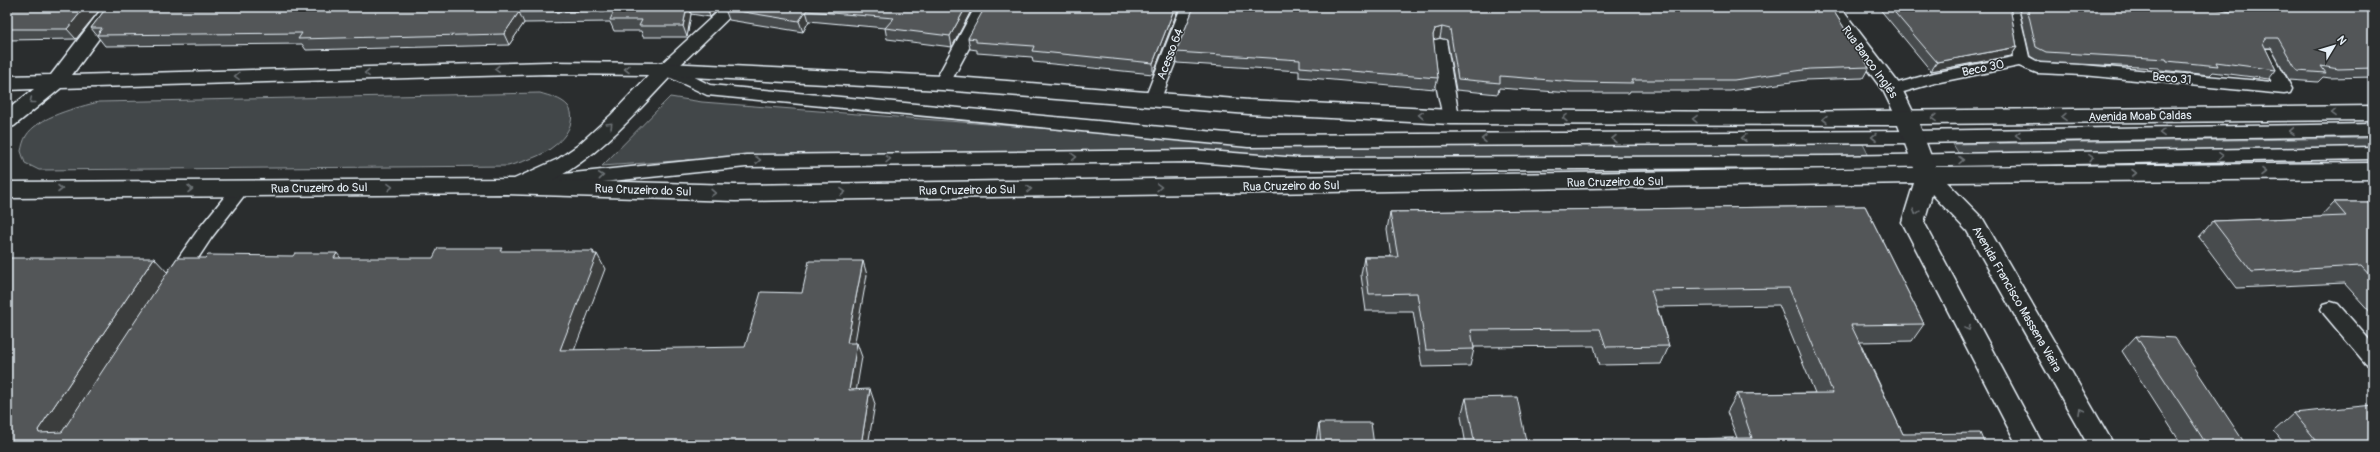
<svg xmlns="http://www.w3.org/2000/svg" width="2380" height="452" viewBox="0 0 2380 452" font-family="Pangolin,sans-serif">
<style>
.green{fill:#424648;stroke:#959ca0}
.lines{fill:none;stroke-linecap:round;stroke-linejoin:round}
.lane-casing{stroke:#e8f1f8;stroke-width:3}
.street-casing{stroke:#e8f1f8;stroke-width:3}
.secondary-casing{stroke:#e8f1f8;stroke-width:3}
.lane{fill:#2a2d2e;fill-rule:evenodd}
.street{fill:#2a2d2e;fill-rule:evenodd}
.secondary{fill:#2a2d2e;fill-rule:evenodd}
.wall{fill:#474b4d;stroke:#e8f1f8}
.shaded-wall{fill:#3a3d3e;stroke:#e8f1f8}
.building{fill:#535759;stroke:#e8f1f8}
.oneway{stroke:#6c7275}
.labels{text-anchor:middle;stroke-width:3;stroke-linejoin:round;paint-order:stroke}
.street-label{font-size:12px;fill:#e8f1f8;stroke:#2a2d2e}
</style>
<rect width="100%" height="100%" fill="#2a2d2e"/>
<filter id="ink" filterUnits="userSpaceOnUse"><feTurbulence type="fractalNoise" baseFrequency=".025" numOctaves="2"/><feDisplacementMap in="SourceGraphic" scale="8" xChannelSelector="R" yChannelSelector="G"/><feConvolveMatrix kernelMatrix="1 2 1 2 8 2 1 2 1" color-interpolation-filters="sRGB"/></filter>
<g filter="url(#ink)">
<!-- green -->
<path class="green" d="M 540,93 C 549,96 561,98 568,106 C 578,120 565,138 554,146 C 541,157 524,161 508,166 L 39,170 L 25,163 L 21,151 C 22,147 23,141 26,136 C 37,117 78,107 99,102 Z
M 670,97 L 702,102 L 1284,147 L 1863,144 L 1869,156 L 1303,160 L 748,156 L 602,166 Z
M 2373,138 L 2373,148 L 1959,154 L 1953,144 Z"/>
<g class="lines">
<!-- lane casing -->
<g class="lane-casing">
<path id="lane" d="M 723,7 L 740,7 L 677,68 L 710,85 L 1248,135 L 1913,131 L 2373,124 L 2373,136 L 1913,143 L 1248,147 L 707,95 L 660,73 L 658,69 L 660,65 Z
M 975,7 L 991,7 L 948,87 L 936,87 L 934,83 Z
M 1181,7 L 1197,7 L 1160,101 L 1158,105 L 1146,105 L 1144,101 Z
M 2000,7 L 2016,7 L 2019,12 L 2029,57 L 2040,63 L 2083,65 L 2272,82 L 2257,53 L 2259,49 L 2271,49 L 2292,89 L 2290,93 L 2284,94 L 2083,75 L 2037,73 L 2019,66 L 1935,83 L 1893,95 L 1887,94 L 1885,90 L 1887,86 L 1934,73 L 2013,57 L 2006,16 Z
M 2184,7 L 2219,9 L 2220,7 L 2236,7 L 2229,18 L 2224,20 L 2187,10 Z
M 1440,39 L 1446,40 L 1459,117 L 1457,121 L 1451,123 L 1445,121 L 1443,117 C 1440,101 1427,53 1434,40 Z
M 2373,147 L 2373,159 L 1832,168 L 1299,170 L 1195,162 L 746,167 L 535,189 L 529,187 L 526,183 L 529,179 L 535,177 L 746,155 L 1195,150 L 1299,158 L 1832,156 Z
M 240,183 L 246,185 L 249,189 L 246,193 L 212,237 L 181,284 L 174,286 L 167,284 L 165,279 L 167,274 L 200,227 L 234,185 Z
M 2331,302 L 2338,304 L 2373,344 L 2373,366 L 2366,364 L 2324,314 L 2321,309 L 2324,304 Z"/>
</g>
<!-- street casing -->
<g class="street-casing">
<path id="street" d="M 1821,7 L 1840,7 L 1900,85 L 1916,118 L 1913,123 L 1906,125 L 1899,123 L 1884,92 Z"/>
</g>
<!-- secondary casing -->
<g class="secondary-casing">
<path id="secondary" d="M 103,7 L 122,7 L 72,75 L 548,62 L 666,63 L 942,76 L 1249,100 L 1451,110 L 1762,112 L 2373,106 L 2373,120 L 1919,124 L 1935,167 L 2373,163 L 2373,179 L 1947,182 L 1983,219 L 2114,445 L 2088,445 L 1967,231 L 1932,194 L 1924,222 L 2043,445 L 2017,445 L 1902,222 L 1914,183 L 735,201 L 506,194 L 7,198 L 7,182 L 514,179 L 558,159 L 577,146 L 611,115 L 649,75 L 548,74 L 61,88 L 14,126 L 7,128 L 7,110 L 34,89 L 7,90 L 7,76 L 51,75 ZM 671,76 L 942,90 L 1249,114 L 1451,124 L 1898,125 L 1914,168 L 735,185 L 553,180 C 601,154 634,115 671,76 Z"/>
</g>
<!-- lane -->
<use href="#lane" class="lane"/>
<!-- street -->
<use href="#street" class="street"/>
<!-- secondary -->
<use href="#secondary" class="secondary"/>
</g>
<!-- wall -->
<path class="wall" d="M 7,7 L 102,7 L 76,39 L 7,40 Z
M 107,7 L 721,7 L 710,17 L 691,14 L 687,37 L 643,37 L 641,31 L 614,31 L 610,22 L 524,23 L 509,45 L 306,50 L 302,44 L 105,46 L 91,28 Z
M 727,7 L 973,7 L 952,47 L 887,39 L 885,28 L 809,21 L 803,32 L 729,20 L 725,9 Z
M 1179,7 L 1153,74 L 1033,62 L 1032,57 L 977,53 L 977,50 L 970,49 L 968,38 Z
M 1194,7 L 1831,7 L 1869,67 L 1863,78 L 1805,80 L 1730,91 L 1630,91 L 1629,93 L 1572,93 L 1499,88 L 1498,94 L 1456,90 L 1447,40 L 1440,38 L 1433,39 L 1438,78 L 1435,89 L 1299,77 L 1299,71 L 1177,63 L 1176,52 Z
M 1878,7 L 2010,7 L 2017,47 L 2011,56 L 1931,71 Z
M 2018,7 L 2219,7 L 2213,7 L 2231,12 L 2235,10 L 2237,7 L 2373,7 L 2369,7 L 2373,9 L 2373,77 L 2330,78 L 2323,77 L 2318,82 L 2289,80 L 2271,48 L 2265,48 L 2276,70 L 2269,79 L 2213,72 L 2210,75 L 2160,70 L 2159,68 L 2040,62 L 2030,56 L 2020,12 Z
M 2334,202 L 2373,202 L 2373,315 L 2344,283 L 2237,288 L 2199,237 L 2213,221 L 2320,217 Z
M 1865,206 L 1924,324 L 1912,341 L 1860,342 L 1903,434 L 1985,445 L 1672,445 L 1675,439 L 1737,438 L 1727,412 L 1737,394 L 1815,393 L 1779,305 L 1657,307 L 1669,346 L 1661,364 L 1599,365 L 1594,346 L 1474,347 L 1474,349 L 1470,366 L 1422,367 L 1413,311 L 1366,311 L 1361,275 L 1364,257 L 1391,257 L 1387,230 L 1390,212 Z
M 2136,336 L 2246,445 L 2182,445 L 2122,351 Z
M 1466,398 L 1526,441 L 1605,445 L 1466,445 L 1461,416 Z
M 2294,413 L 2373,445 L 2285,445 L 2274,431 Z
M 1319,423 L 1374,445 L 1317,445 L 1316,441 Z"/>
<!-- shaded-wall -->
<path class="shaded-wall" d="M 85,7 L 102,7 L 76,39 L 67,29 Z
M 687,7 L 689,7 L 691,14 L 687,37 L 683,26 Z
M 707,7 L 721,7 L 710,17 Z
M 966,7 L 973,7 L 952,47 L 950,36 Z
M 1175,7 L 1179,7 L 1153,74 L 1153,63 Z
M 806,11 L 809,21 L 803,32 L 799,21 Z
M 519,12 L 524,23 L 509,45 L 504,34 Z
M 1442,27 L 1440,38 L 1433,40 L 1433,35 L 1435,29 Z
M 2017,47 L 2011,56 L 1931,71 L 1937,62 Z
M 593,251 L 596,257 L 597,254 L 605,269 L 569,364 L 560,350 Z
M 337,253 L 348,268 L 334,258 Z
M 154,258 L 168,273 L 55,444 L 39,433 L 38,430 Z
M 863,261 L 867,275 L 852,358 L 847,343 Z
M 857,343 L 862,357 L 854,404 L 849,390 Z
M 870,389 L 875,404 L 868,445 L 861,445 Z"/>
<!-- building -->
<path class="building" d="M 7,7 L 85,7 L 67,29 L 7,29 Z
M 107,7 L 687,7 L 683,26 L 639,26 L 642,20 L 610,20 L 614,11 L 519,12 L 504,34 L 298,39 L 302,33 L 97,35 L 102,28 L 91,28 Z
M 727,7 L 966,7 L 950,36 L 885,28 L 894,18 L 806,11 L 799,21 L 725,9 Z
M 985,7 L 1175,7 L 1153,63 L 1032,51 L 1034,46 L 976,42 L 976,39 L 968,38 Z
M 1194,7 L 1831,7 L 1869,67 L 1810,69 L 1734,80 L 1631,80 L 1633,83 L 1575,82 L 1500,76 L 1500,83 L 1458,79 L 1450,29 L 1442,27 L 1435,29 L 1433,35 L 1438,78 L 1300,67 L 1300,60 L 1176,52 Z
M 1890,7 L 2010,7 L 2017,47 L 1937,62 Z
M 2027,7 L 2211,7 L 2231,12 L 2237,10 L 2239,7 L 2368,7 L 2373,9 L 2373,68 L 2338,69 L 2321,66 L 2326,73 L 2297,71 L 2278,38 L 2266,38 L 2263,43 L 2276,70 L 2216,62 L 2218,66 L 2167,61 L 2166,59 L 2046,52 L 2036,47 Z
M 2334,202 L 2373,202 L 2373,279 L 2361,266 L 2252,272 L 2213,221 L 2346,216 Z
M 1865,206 L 1924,324 L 1851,325 L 1903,434 L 1980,433 L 1985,445 L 1677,445 L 1675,439 L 1752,438 L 1737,394 L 1833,393 L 1789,288 L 1651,290 L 1669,346 L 1606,347 L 1600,329 L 1471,330 L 1474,349 L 1426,350 L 1417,293 L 1369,294 L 1364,257 L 1398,257 L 1390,212 Z
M 438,248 L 502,248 L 500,251 L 593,251 L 593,254 L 597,254 L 560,350 L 745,347 L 761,292 L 802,293 L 809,261 L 863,261 L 847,343 L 857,343 L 849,390 L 870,389 L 861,445 L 7,445 L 7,258 L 154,258 L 38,430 L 39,433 L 62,432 L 177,258 L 205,258 L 208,255 L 293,256 L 295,253 L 337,253 L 334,258 L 433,258 Z
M 2136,336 L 2175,338 L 2246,445 L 2207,445 Z
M 1517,397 L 1526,441 L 1604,440 L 1605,445 L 1475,445 L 1466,398 Z
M 2373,405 L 2373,445 L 2320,445 L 2294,413 Z
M 1319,423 L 1371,423 L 1374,445 L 1321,445 Z"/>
<!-- one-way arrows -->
<defs><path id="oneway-chevron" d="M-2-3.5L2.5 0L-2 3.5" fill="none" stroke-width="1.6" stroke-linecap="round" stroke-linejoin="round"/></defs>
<g class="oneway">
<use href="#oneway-chevron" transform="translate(497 69) rotate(179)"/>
<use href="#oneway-chevron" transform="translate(627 69) rotate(-180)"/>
<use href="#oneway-chevron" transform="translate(367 73) rotate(179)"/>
<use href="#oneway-chevron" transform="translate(237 76) rotate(179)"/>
<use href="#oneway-chevron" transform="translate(32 101) rotate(141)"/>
<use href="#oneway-chevron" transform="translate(2334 113) rotate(179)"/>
<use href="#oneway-chevron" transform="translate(1421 115) rotate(-177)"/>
<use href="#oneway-chevron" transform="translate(2064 117) rotate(179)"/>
<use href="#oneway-chevron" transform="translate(1565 118) rotate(-179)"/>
<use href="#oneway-chevron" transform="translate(1934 118) rotate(179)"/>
<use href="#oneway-chevron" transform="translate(1695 119) rotate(-179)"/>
<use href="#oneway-chevron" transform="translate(1825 119) rotate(180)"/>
<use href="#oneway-chevron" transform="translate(610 125) rotate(-45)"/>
<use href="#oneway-chevron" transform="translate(2292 131) rotate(179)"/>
<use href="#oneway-chevron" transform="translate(2162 133) rotate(179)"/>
<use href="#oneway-chevron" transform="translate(2018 135) rotate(179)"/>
<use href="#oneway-chevron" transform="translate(1874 137) rotate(180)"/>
<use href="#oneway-chevron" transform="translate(1744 138) rotate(180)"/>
<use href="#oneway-chevron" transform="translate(1484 139) rotate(180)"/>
<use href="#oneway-chevron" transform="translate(1614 139) rotate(180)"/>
<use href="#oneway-chevron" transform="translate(2221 156) rotate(-1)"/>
<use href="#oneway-chevron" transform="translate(1074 157) rotate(-1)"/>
<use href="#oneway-chevron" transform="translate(2091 158) rotate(-1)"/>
<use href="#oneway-chevron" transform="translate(888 159) rotate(-1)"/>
<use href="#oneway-chevron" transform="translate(758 160) rotate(-1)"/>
<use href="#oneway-chevron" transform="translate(1961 160) rotate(-1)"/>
<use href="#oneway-chevron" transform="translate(2264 172)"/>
<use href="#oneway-chevron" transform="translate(2134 173)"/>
<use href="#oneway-chevron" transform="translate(601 176) rotate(-6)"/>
<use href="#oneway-chevron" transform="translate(390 187) rotate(-1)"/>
<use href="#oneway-chevron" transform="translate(1159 187) rotate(-1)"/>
<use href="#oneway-chevron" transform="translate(60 189)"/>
<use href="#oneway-chevron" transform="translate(190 189)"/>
<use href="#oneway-chevron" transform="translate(1029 189) rotate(-1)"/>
<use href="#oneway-chevron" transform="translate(843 192) rotate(-1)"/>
<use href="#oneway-chevron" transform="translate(713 193) rotate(2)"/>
<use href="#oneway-chevron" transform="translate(1916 212) rotate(107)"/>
<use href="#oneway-chevron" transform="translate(1968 328) rotate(62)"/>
<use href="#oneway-chevron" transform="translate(2081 411) rotate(-120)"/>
</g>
</g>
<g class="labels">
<!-- street labels -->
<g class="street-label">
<text transform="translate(1170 54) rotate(-69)" y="4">Acesso 64</text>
<text transform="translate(1870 62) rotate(54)" y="4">Rua Banco Inglês</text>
<text transform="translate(1983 68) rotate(-12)" y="4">Beco 30</text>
<text transform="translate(2172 78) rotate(5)" y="4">Beco 31</text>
<text transform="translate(2140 116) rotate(-1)" y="4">Avenida Moab Caldas</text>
<text transform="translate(1615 182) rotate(-1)" y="4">Rua Cruzeiro do Sul</text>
<text transform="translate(1291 186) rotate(-1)" y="4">Rua Cruzeiro do Sul</text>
<text transform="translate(319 188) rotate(-1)" y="4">Rua Cruzeiro do Sul</text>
<text transform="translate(643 190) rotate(2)" y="4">Rua Cruzeiro do Sul</text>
<text transform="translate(967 190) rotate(-1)" y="4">Rua Cruzeiro do Sul</text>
<text transform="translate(2017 299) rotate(60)" y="4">Avenida Francisco Massena Vieira</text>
</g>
</g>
<!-- margin -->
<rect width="2380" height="452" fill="none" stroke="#2a2d2e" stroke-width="24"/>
<rect x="12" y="12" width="2356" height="428" fill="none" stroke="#e8f1f8" stroke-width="1.5" filter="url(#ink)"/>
<!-- north arrow -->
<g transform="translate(2334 46) rotate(52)" stroke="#2a2d2e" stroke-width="3" paint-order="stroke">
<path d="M0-3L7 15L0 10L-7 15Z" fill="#e8f1f8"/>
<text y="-6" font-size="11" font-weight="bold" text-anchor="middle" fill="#e8f1f8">N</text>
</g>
</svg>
